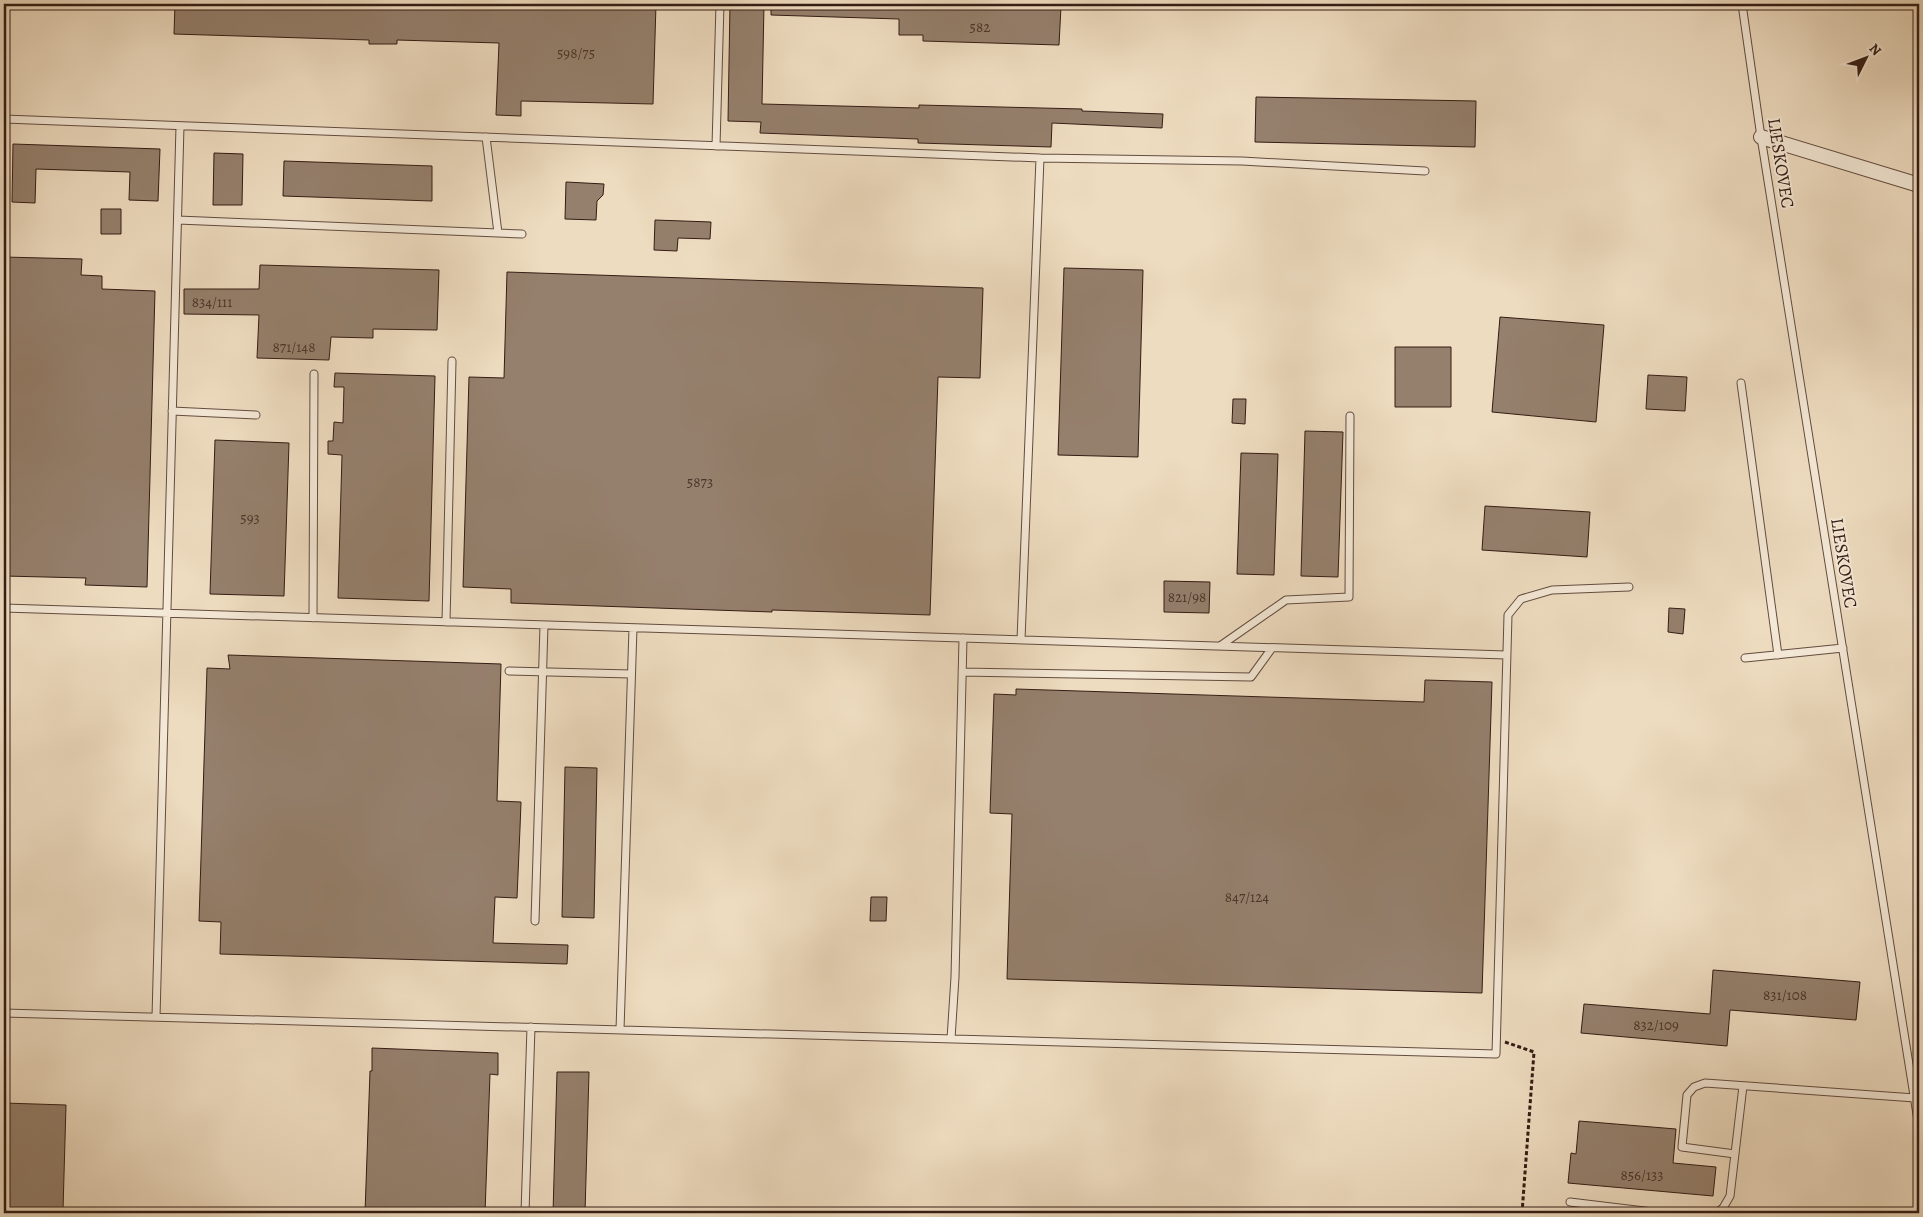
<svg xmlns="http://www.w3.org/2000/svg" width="1923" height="1217" viewBox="0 0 1923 1217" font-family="Alegreya,serif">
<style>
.building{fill:#95806d;stroke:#341c14}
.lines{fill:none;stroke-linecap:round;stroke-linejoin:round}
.lane-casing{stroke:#624c3f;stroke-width:9}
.street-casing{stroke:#624c3f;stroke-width:16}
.path{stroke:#341c14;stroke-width:3;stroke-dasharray:4 2.5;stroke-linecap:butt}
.lane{stroke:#f4e8d6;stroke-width:7}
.street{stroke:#f4e8d6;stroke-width:14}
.labels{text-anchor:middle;stroke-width:4;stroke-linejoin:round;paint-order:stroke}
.number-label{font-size:15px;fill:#4c352a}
.street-label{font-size:18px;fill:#341c14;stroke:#f4e8d6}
</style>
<rect width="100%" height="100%" fill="#eedcc0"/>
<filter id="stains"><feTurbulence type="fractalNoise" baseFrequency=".004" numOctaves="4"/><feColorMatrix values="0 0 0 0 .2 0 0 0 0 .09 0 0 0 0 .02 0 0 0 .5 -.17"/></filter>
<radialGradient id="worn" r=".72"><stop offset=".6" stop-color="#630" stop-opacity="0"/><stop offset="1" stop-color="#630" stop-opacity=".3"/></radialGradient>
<!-- building -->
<path class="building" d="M 175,4 L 409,4 L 500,6 L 500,4 L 656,4 L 653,104 L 521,101 L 521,116 L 496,115 L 499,43 L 397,40 L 397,44 L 369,44 L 369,40 L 174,34 Z
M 730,4 L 764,4 L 762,104 L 919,108 L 919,105 L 1082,109 L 1082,111 L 1163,114 L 1162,128 L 1052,123 L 1051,147 L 918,143 L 918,139 L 760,133 L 761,122 L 728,121 Z
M 771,4 L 948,4 L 1061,7 L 1059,45 L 923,41 L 923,35 L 899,35 L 899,19 L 771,15 Z
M 1256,97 L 1476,101 L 1475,147 L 1255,142 Z
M 13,144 L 160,149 L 158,201 L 129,200 L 130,172 L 36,169 L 35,203 L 12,202 Z
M 214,153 L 243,154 L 242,205 L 213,205 Z
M 284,161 L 432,166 L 432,201 L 283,196 Z
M 566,182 L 604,184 L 603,195 L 597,201 L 596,220 L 565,219 Z
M 101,209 L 121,209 L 121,234 L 101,234 Z
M 655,220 L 711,222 L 710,239 L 678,238 L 677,251 L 654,250 Z
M 4,257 L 82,259 L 81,275 L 102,276 L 102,289 L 155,291 L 147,587 L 85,585 L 86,578 L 4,576 Z
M 260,265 L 439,270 L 437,330 L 373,329 L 373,338 L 331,337 L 329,360 L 257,358 L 259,315 L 184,314 L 184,289 L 259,289 Z
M 1064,268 L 1143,270 L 1138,457 L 1058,455 Z
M 507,272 L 983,288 L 980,378 L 938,377 L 930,615 L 772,610 L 772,612 L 511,603 L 511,589 L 463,587 L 469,377 L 504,378 Z
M 1500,317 L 1604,325 L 1596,422 L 1492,412 Z
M 1395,347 L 1451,347 L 1451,407 L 1395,407 Z
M 335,373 L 435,376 L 429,601 L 338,598 L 342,455 L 328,454 L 328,441 L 333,441 L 334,422 L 343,423 L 344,387 L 334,387 Z
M 1648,375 L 1687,377 L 1685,411 L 1646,409 Z
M 1233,399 L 1246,399 L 1245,424 L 1232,423 Z
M 1305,431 L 1343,432 L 1338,577 L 1301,576 Z
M 215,440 L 289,443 L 284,596 L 210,594 Z
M 1241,453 L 1278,454 L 1274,575 L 1237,574 Z
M 1485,506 L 1590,512 L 1587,557 L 1482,550 Z
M 1164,581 L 1210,582 L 1209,613 L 1164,612 Z
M 1669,608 L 1685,609 L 1683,634 L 1668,632 Z
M 228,655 L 501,664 L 497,801 L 521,802 L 520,828 L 517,898 L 495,897 L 493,943 L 568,945 L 567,964 L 220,954 L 221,922 L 199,921 L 207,668 L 230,669 Z
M 1425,680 L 1492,682 L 1482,993 L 1007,979 L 1012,814 L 990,813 L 994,694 L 1016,695 L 1016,689 L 1424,702 Z
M 565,767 L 597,768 L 594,918 L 562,917 Z
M 871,897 L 887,897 L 886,921 L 870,921 Z
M 1713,970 L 1860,982 L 1856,1020 L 1730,1010 L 1727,1046 L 1581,1033 L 1584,1004 L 1710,1014 Z
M 372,1048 L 498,1053 L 498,1075 L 490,1074 L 485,1213 L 365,1213 L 370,1071 L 372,1071 Z
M 557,1072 L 589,1072 L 585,1213 L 553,1213 Z
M 4,1103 L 66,1105 L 63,1210 L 4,1208 Z
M 1579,1121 L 1676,1129 L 1673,1163 L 1716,1167 L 1713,1196 L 1568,1183 L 1571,1153 L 1576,1154 Z"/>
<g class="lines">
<!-- lane casing -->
<g class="lane-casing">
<path id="lane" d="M 1742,4 L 1761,137 L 1919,1127
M 4,119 L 1040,158 L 1242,161 L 1425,171
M 486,137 L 498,233
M 716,146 L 720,4
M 178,220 L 522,234
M 1741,383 L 1778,655
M 172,411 L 256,415
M 4,608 L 1506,655
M 313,618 L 314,374
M 446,622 L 452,361
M 1021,640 L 1040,158
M 1220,646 L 1286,600 L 1349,597 L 1350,416
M 1745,658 L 1843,648
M 509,671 L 631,674
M 962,672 L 1251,677 L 1272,648
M 535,921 L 544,625
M 4,1013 L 1496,1054 L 1508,615 L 1521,599 L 1552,590 L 1629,587
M 156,1017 L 180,126
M 620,1030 L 633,628
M 951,1039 L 955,977 L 963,638
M 1735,1154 L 1682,1147 L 1687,1095 L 1694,1087 L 1705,1083 L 1915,1098
M 1570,1202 L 1661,1213
M 525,1213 L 531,1027
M 1716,1213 L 1723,1208 L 1730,1196 L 1743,1086"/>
</g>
<!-- street casing -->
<g class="street-casing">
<path id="street" d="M 1761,137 L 1919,185"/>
</g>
<!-- path -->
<path class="path" d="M 1505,1042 L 1534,1052 L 1522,1213"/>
<!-- lane -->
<use href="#lane" class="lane"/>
<!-- street -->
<use href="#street" class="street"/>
</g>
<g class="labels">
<!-- number labels -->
<g class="number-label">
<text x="980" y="32">582</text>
<text x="576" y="58">598/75</text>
<text x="212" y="307">834/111</text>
<text x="294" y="352">871/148</text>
<text x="700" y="487">5873</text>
<text x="250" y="523">593</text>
<text x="1187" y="602">821/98</text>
<text x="1247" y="902">847/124</text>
<text x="1785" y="1000">831/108</text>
<text x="1656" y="1030">832/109</text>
<text x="1642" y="1180">856/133</text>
</g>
<!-- street labels -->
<g class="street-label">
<text transform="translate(1781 163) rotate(81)" y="6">LIESKOVEC</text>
<text transform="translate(1844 563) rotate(81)" y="6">LIESKOVEC</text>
</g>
</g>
<!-- margin -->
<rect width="1923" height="1217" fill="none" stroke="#eedcc0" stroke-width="20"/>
<rect x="5" y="5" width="1913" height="1207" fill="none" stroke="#341c14" stroke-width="2.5"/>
<rect x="10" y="10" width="1903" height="1197" fill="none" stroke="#341c14"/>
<!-- north arrow -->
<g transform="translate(1866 58) rotate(48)" stroke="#f4e8d6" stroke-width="4" paint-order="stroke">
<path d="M0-4L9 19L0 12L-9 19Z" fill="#341c14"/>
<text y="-8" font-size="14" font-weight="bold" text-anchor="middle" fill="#341c14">N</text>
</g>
<rect width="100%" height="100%" filter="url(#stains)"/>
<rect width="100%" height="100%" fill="url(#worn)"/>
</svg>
